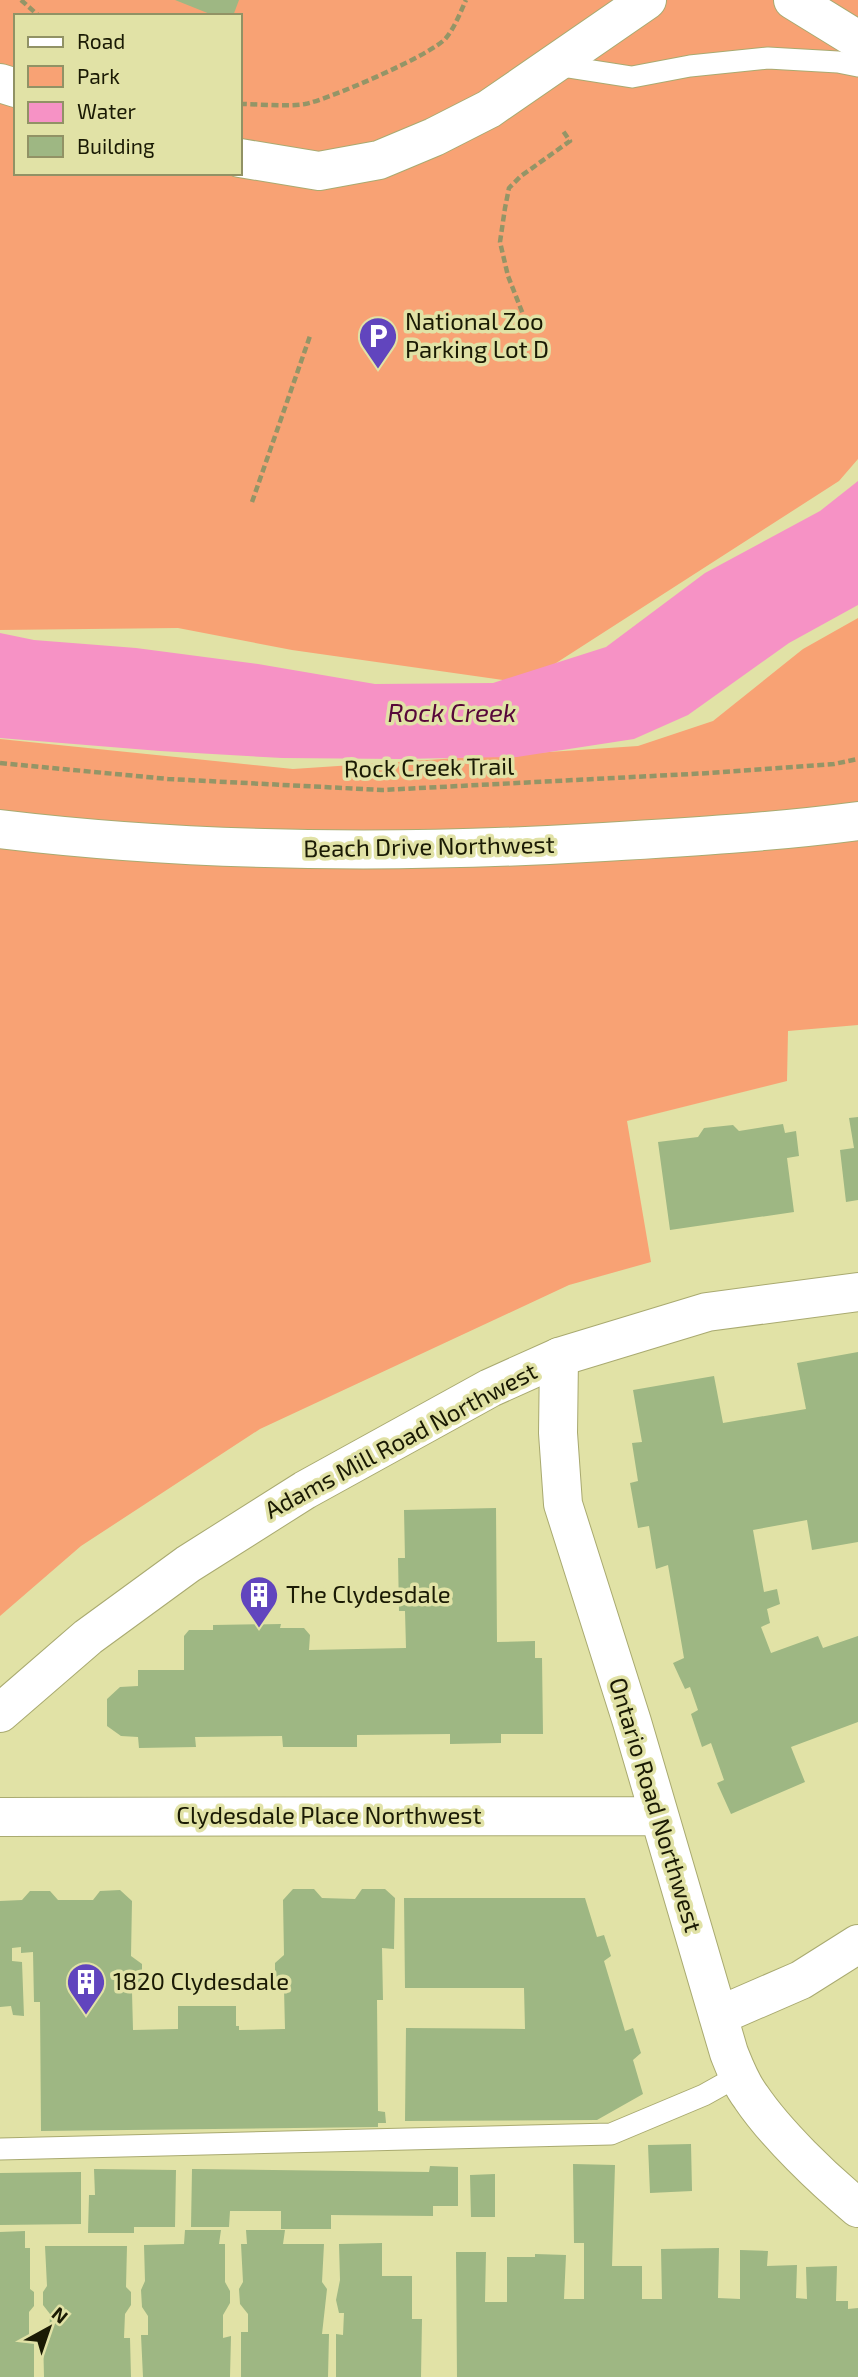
<svg xmlns="http://www.w3.org/2000/svg" width="858" height="2377" viewBox="0 0 858 2377" font-family="'Exo 2',sans-serif">
<style>
.green{fill:#f8a274;fill-rule:evenodd}
.water{fill:#f692c5}
.building{fill:#9eb783}
.lines{fill:none;stroke-linecap:round;stroke-linejoin:round}
.lane-casing{stroke:#a9aa70;stroke-width:23}
.street-casing{stroke:#a9aa70;stroke-width:40}
.secondary-casing{stroke:#a9aa70;stroke-width:40}
.primary-casing{stroke:#a9aa70;stroke-width:40}
.path{stroke:#949567;stroke-width:4.5;stroke-dasharray:7 3.5;stroke-linecap:butt}
.lane{stroke:#fff;stroke-width:21}
.street{stroke:#fff;stroke-width:38}
.secondary{stroke:#fff;stroke-width:38}
.primary{stroke:#fff;stroke-width:38}
.labels{text-anchor:middle;stroke-width:7;stroke-linejoin:round;paint-order:stroke}
.poi-label{font-size:24px;fill:#1a1a04;stroke:#e1e2a6;text-anchor:start}
.street-label{font-size:24px;fill:#1a1a04;stroke:#e1e2a6}
.water-label{font-size:26px;font-style:italic;fill:#570739;stroke:#e1e2a6}
</style>
<rect width="100%" height="100%" fill="#e1e2a6"/>
<!-- green -->
<path class="green" d="M 0,0 L 858,0 L 858,459 L 839,481 L 525,683 L 292,650 L 178,628 L 0,630 ZM 16,16 L 240,16 L 240,173 L 16,173 Z
M 858,618 L 858,1025 L 788,1031 L 787,1081 L 627,1121 L 651,1262 L 569,1285 L 260,1429 L 81,1546 L 0,1616 L 0,739 L 293,769 L 638,746 L 713,721 L 803,649 Z"/>
<!-- water -->
<path class="water" d="M 858,481 L 858,605 L 789,643 L 688,715 L 634,739 L 517,757 L 399,759 L 282,758 L 160,751 L 0,738 L 0,633 L 34,640 L 136,648 L 258,664 L 375,684 L 493,683 L 606,647 L 705,573 L 820,511 Z"/>
<!-- building -->
<path class="building" d="M 175,0 L 239,0 L 233,16 L 215,16 Z
M 858,1117 L 858,1200 L 846,1202 L 840,1150 L 854,1148 L 849,1118 Z
M 783,1124 L 785,1133 L 796,1131 L 799,1156 L 787,1158 L 794,1212 L 670,1230 L 658,1142 L 698,1137 L 704,1128 L 733,1125 L 739,1131 Z
M 858,1352 L 858,1542 L 812,1550 L 807,1520 L 753,1530 L 764,1592 L 777,1589 L 780,1604 L 767,1609 L 770,1623 L 761,1627 L 771,1653 L 818,1636 L 823,1648 L 858,1636 L 858,1722 L 791,1747 L 805,1782 L 731,1814 L 717,1783 L 724,1780 L 711,1743 L 702,1747 L 691,1714 L 698,1710 L 690,1687 L 685,1689 L 673,1663 L 684,1658 L 668,1565 L 656,1569 L 649,1526 L 638,1528 L 630,1483 L 638,1481 L 632,1443 L 642,1442 L 633,1390 L 714,1376 L 723,1423 L 806,1409 L 797,1363 Z
M 496,1508 L 497,1642 L 535,1641 L 535,1658 L 542,1658 L 543,1734 L 501,1734 L 501,1743 L 450,1744 L 450,1734 L 357,1735 L 357,1747 L 283,1747 L 282,1736 L 195,1737 L 196,1747 L 139,1748 L 138,1737 L 121,1736 L 107,1726 L 107,1699 L 120,1687 L 138,1686 L 138,1670 L 184,1670 L 184,1636 L 189,1630 L 213,1630 L 213,1625 L 281,1624 L 280,1628 L 304,1628 L 310,1635 L 309,1650 L 406,1648 L 405,1611 L 399,1611 L 398,1558 L 405,1558 L 404,1510 Z
M 293,1889 L 314,1889 L 322,1898 L 355,1899 L 362,1889 L 385,1889 L 395,1898 L 394,1949 L 382,1948 L 383,2000 L 377,2000 L 378,2111 L 385,2112 L 386,2123 L 378,2123 L 378,2127 L 41,2131 L 40,2002 L 34,2002 L 33,1952 L 21,1953 L 21,1947 L 12,1948 L 12,1961 L 22,1962 L 24,2016 L 13,2015 L 11,2006 L 0,2007 L 0,1901 L 22,1900 L 30,1891 L 50,1891 L 58,1900 L 93,1900 L 100,1891 L 120,1890 L 132,1901 L 131,1956 L 142,1964 L 142,1982 L 132,1992 L 133,2030 L 178,2029 L 178,2006 L 236,2006 L 236,2026 L 239,2026 L 239,2030 L 285,2029 L 284,1989 L 275,1982 L 275,1963 L 284,1955 L 283,1900 Z
M 404,1898 L 585,1898 L 597,1937 L 604,1935 L 611,1956 L 604,1961 L 625,2031 L 633,2028 L 641,2053 L 633,2060 L 643,2094 L 597,2120 L 405,2121 L 406,2028 L 525,2029 L 524,1988 L 405,1988 Z
M 691,2144 L 692,2191 L 650,2193 L 648,2145 Z
M 573,2164 L 615,2165 L 612,2266 L 642,2266 L 642,2299 L 662,2299 L 661,2249 L 719,2248 L 718,2298 L 740,2299 L 740,2250 L 768,2251 L 767,2266 L 797,2265 L 796,2298 L 807,2299 L 806,2267 L 837,2266 L 836,2301 L 848,2301 L 848,2309 L 858,2308 L 858,2377 L 457,2377 L 456,2252 L 486,2252 L 485,2302 L 507,2302 L 507,2257 L 535,2257 L 535,2254 L 566,2255 L 564,2299 L 584,2299 L 584,2243 L 574,2243 Z
M 430,2166 L 458,2167 L 458,2206 L 433,2206 L 433,2216 L 331,2215 L 331,2229 L 281,2229 L 281,2211 L 230,2211 L 229,2227 L 191,2227 L 192,2169 L 429,2172 Z
M 94,2169 L 176,2170 L 175,2227 L 134,2227 L 134,2233 L 88,2233 L 89,2195 L 95,2195 Z
M 81,2172 L 81,2224 L 0,2225 L 0,2173 Z
M 495,2174 L 495,2217 L 471,2217 L 470,2175 Z
M 185,2230 L 221,2230 L 219,2244 L 225,2244 L 225,2282 L 230,2291 L 230,2303 L 223,2315 L 223,2338 L 231,2336 L 230,2377 L 143,2377 L 141,2335 L 148,2335 L 148,2316 L 142,2307 L 141,2290 L 145,2281 L 144,2245 L 184,2244 Z
M 246,2230 L 285,2230 L 283,2244 L 324,2244 L 322,2282 L 327,2289 L 322,2334 L 329,2334 L 328,2377 L 241,2377 L 241,2332 L 248,2332 L 248,2314 L 240,2304 L 239,2289 L 243,2282 L 241,2244 L 247,2244 Z
M 25,2231 L 25,2248 L 30,2248 L 30,2289 L 34,2292 L 34,2306 L 29,2312 L 29,2336 L 34,2336 L 34,2377 L 0,2377 L 0,2232 Z
M 382,2243 L 382,2276 L 412,2276 L 412,2319 L 422,2319 L 421,2377 L 336,2377 L 336,2334 L 343,2335 L 344,2313 L 339,2313 L 336,2300 L 340,2280 L 339,2244 Z
M 45,2246 L 127,2246 L 126,2287 L 131,2292 L 131,2305 L 125,2314 L 124,2338 L 130,2338 L 131,2377 L 44,2377 L 43,2335 L 49,2335 L 50,2314 L 43,2305 L 43,2292 L 47,2286 Z"/>
<g class="lines">
<!-- lane casing -->
<g class="lane-casing">
<path id="lane" d="M 555,65 L 632,77 L 690,66 L 768,58 L 838,62 L 858,66
M 0,2149 L 611,2134 L 704,2095 L 738,2076"/>
</g>
<!-- street casing -->
<g class="street-casing">
<path id="street" d="M 793,0 L 858,40
M 0,83 L 16,88
M 240,158 L 319,171 L 379,160 L 434,137 L 489,109 L 647,0
M 559,1357 L 558,1433 L 563,1504 L 632,1722 L 729,2053 C 735,2068 741,2084 751,2097 C 776,2134 823,2179 858,2208
M 0,1817 L 659,1816
M 718,2016 L 801,1980 L 858,1944"/>
</g>
<!-- secondary casing -->
<g class="secondary-casing">
<path id="secondary" d="M 0,1713 L 88,1637 L 188,1564 L 305,1490 L 490,1388 L 559,1357 L 707,1312 L 858,1292"/>
</g>
<!-- primary casing -->
<g class="primary-casing">
<path id="primary" d="M 0,829 C 200,853 403,854 604,842 C 689,837 774,832 858,821"/>
</g>
<!-- path -->
<path class="path" d="M 21,0 L 39,16
M 240,104 C 261,104 284,107 305,104 C 327,100 432,55 446,38 C 455,27 460,13 466,0
M 526,322 L 508,276 L 500,242 L 505,208 L 509,188 L 521,176 L 570,141 L 563,131
M 252,502 L 310,336
M 0,763 L 168,779 L 382,790 L 710,773 L 834,764 L 858,759"/>
<!-- lane -->
<use href="#lane" class="lane"/>
<!-- street -->
<use href="#street" class="street"/>
<!-- secondary -->
<use href="#secondary" class="secondary"/>
<!-- primary -->
<use href="#primary" class="primary"/>
</g>
<!-- icons -->
<defs>
<g id="parking-pin" transform="scale(2.0125)"><path d="M0 17L-7.5 6A9.5 9.5 0 1 1 7.5 6Z" fill="#6145be" stroke="#e1e2a6"/><path d="M-3.5-5.5H1a3.5 3.5 0 0 1 0 7H-1V5.5H-3.5ZM-1-3.4V-.6H.8a1.4 1.4 0 0 0 0-2.8Z" fill="#fff"/></g>
<g id="building-pin" transform="scale(2.0125)"><path d="M0 17L-7.5 6A9.5 9.5 0 1 1 7.5 6Z" fill="#6145be" stroke="#e1e2a6"/><path d="M-4-6H4V6H1V3H-1V6H-4ZM-2.5-4.3h1.7v1.8h-1.7ZM.8-4.3h1.7v1.8H.8ZM-2.5-1h1.7V.8h-1.7ZM.8-1h1.7V.8H.8Z" fill="#fff"/></g>
</defs>
<g fill-rule="evenodd">
<use href="#parking-pin" x="378" y="336"/>
<use href="#building-pin" x="259" y="1595"/>
<use href="#building-pin" x="86" y="1982"/>
</g>
<g class="labels">
<!-- poi labels -->
<g class="poi-label">
<text x="405" y="330">National Zoo<tspan x="405" dy="28">Parking Lot D</tspan></text>
<text x="286" y="1603">The Clydesdale</text>
<text x="113" y="1990">1820 Clydesdale</text>
</g>
<!-- street labels -->
<g class="street-label">
<text transform="translate(429 768) rotate(-1)" y="8">Rock Creek Trail</text>
<text transform="translate(429 847) rotate(-1)" y="8">Beach Drive Northwest</text>
<text transform="translate(401 1441) rotate(-28)" y="8">Adams Mill Road Northwest</text>
<text transform="translate(655 1805) rotate(73)" y="8">Ontario Road Northwest</text>
<text x="329" y="1824">Clydesdale Place Northwest</text>
</g>
<!-- water labels -->
<g class="water-label">
<text x="452" y="722">Rock Creek</text>
</g>
</g>
<!-- legend -->
<rect x="14" y="14" width="228" height="161" fill="#e1e2a6" stroke="#919265" stroke-width="2"/>
<rect x="28" y="37" width="35" height="10" fill="#ffffff" stroke="#919265" stroke-width="2"/>
<text x="77" y="49" font-size="21" fill="#1a1a04">Road</text>
<rect x="28" y="66" width="35" height="21" fill="#f8a274" stroke="#919265" stroke-width="2"/>
<text x="77" y="84" font-size="21" fill="#1a1a04">Park</text>
<rect x="28" y="102" width="35" height="21" fill="#f692c5" stroke="#919265" stroke-width="2"/>
<text x="77" y="119" font-size="21" fill="#1a1a04">Water</text>
<rect x="28" y="136" width="35" height="21" fill="#9eb783" stroke="#919265" stroke-width="2"/>
<text x="77" y="154" font-size="21" fill="#1a1a04">Building</text>
<!-- north arrow -->
<g transform="translate(49 2328) rotate(40)" stroke="#e1e2a6" stroke-width="5" paint-order="stroke">
<path d="M0-5L12 26L0 18L-12 26Z" fill="#1a1a04"/>
<text y="-10" font-size="19" font-weight="bold" text-anchor="middle" fill="#1a1a04">N</text>
</g>
</svg>
